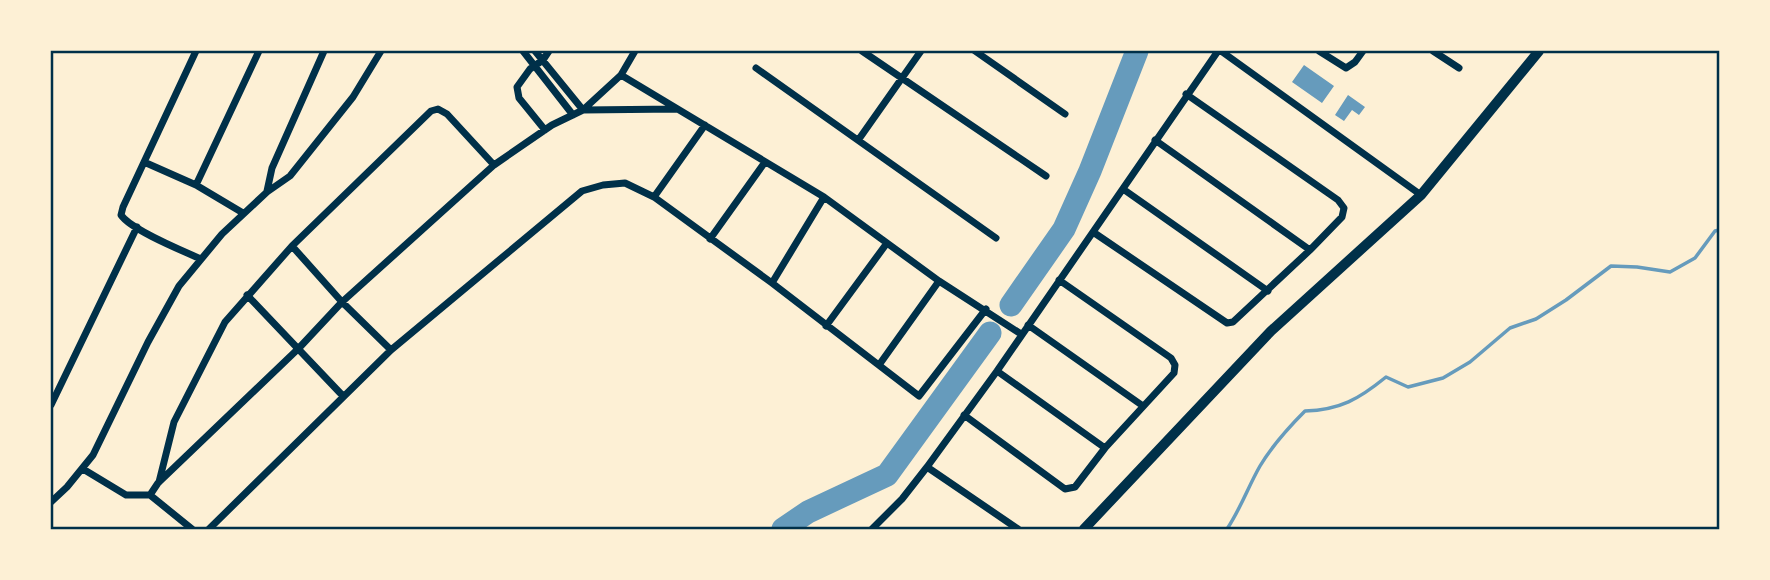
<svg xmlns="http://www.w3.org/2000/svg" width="1770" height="580" viewBox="0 0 1770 580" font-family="Helvetica,sans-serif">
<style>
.water{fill:#669bbc}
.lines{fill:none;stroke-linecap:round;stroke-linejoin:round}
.stream{stroke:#669bbc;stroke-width:3.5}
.river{stroke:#669bbc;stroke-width:23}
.minor{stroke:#003049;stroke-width:7}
.secondary{stroke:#003049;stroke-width:10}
.neatline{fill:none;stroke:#003049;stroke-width:2.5}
</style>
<rect width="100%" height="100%" fill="#fdf0d5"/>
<!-- water -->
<path class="water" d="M 1304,65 L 1334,86 L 1322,103 L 1292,82 Z
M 1348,95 L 1365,107 L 1359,115 L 1352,110 L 1344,121 L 1335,115 Z"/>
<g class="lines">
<!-- stream -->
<path class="stream" d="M 1227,529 C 1241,508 1248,487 1260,466 C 1272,446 1288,428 1305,411 C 1340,410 1359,399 1386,377 L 1408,387 L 1443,378 L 1470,362 L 1510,328 L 1536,319 L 1566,300 L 1611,266 L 1637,267 L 1670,272 L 1695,258 L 1715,231 L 1719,230"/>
<!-- river -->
<path class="river" d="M 1011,305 L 1064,229 L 1090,171 L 1137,51
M 783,529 L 808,512 L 887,475 L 990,333"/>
<!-- minor -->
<path class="minor" d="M 196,51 L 123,207 L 121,215 C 131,230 183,251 201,259
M 523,51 L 573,115
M 535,51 L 583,110
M 862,51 L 1046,176
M 975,51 L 1065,114
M 1221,51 L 1421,195
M 1319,51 L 1346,68 L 1355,62 L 1363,51
M 1433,51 L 1459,68
M 756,68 L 996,238
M 621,75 L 824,197 L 939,281 L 1021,334
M 584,109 L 621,75 L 635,51
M 545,130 L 519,98 L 517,87 L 530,69 L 543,60 L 549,51
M 859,139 L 921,51
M 1155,140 L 1310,250
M 144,162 L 196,185 L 243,213
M 196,185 L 259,51
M 1123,189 L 1268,291
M 267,191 L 272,168 L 324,51
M 654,197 L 705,125
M 1093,232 L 1227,323 L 1233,322 L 1310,250 L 1342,217 L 1344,208 L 1338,200 L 1186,94
M 710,239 L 765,162
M 292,246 L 342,302 L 391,350
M 772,283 L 824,197
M 247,295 L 343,396
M 1028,325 L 1143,406
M 826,326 L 887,243
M 879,365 L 939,281
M 997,371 L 1105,448
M 51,405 L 137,227
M 964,415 L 1065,489 L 1075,487 L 1105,448 L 1174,373 L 1175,365 L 1171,358 L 1059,280
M 927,467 L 1018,529
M 83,469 L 126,495 L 150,495 L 192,529
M 159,482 L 174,422 L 225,322 L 292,246 L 431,111 L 438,109 L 447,114 L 494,165
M 150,495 L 158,483 L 299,348 L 342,302 L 494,165 L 552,125 L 583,110 L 677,109
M 51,502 L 67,487 L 93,455 L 148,342 L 179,286 L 222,234 L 267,192 L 290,176 L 353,97 L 381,51
M 209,529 L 391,350 L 582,191 L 603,185 L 625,183 L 654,197 L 772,283 L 919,396 L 986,309
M 872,529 L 902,499 L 927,467 L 997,371 L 1218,51"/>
<!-- secondary -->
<path class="secondary" d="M 1084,529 L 1271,331 L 1421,195 L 1539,51"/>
</g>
<!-- border -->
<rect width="1770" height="580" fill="none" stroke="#fdf0d5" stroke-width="105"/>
<rect x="52" y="52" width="1666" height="476" class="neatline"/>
</svg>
